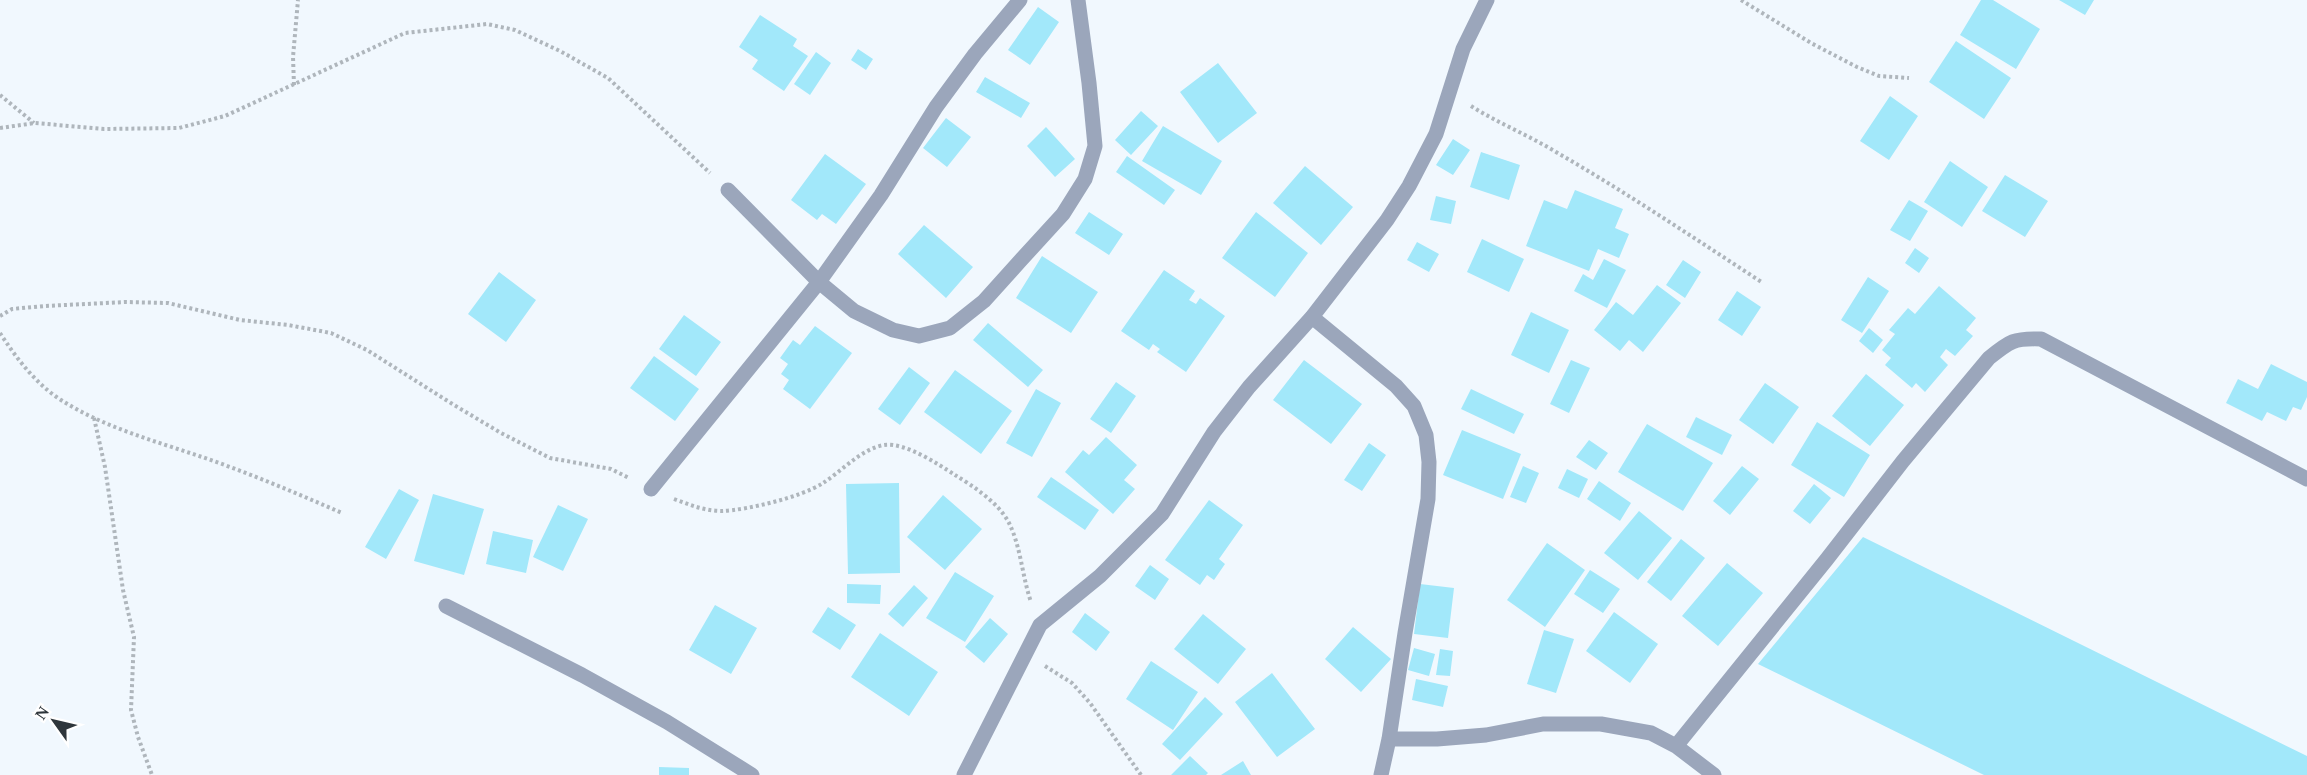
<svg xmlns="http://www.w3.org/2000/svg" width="2307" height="775" viewBox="0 0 2307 775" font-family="Georgia,serif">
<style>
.building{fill:#a2e8fa}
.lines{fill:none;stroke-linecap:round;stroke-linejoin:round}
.path{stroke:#afb6bc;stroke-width:4;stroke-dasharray:3 3;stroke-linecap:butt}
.minor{stroke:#9ba6bb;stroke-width:15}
</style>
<rect width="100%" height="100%" fill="#f1f8fe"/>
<!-- building -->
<path class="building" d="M 1981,0 L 1993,0 L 2040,29 L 2016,69 L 1960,35 Z
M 2059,0 L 2094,0 L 2085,15 Z
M 1038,7 L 1059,22 L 1030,65 L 1008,50 Z
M 760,15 L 797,39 L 793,46 L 808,56 L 784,91 L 752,69 L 758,60 L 739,47 Z
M 1956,41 L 2011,78 L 1984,119 L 1929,82 Z
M 858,49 L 873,59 L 866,70 L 851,60 Z
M 816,52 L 831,63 L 810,95 L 794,84 Z
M 1218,63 L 1257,113 L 1218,143 L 1180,92 Z
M 985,77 L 1030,103 L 1021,118 L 976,92 Z
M 1890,96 L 1918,116 L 1889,160 L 1860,141 Z
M 1141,111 L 1158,126 L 1131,155 L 1115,140 Z
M 946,118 L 971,137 L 947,167 L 923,148 Z
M 1163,126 L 1222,161 L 1201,195 L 1142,161 Z
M 1046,127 L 1075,159 L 1055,177 L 1027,146 Z
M 1453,139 L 1470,150 L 1453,175 L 1436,165 Z
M 1481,152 L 1520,165 L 1509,200 L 1470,187 Z
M 825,154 L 866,184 L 836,224 L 822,214 L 817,220 L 791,200 Z
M 1127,156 L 1175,190 L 1164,205 L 1116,172 Z
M 1950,161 L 1988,187 L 1962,227 L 1924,202 Z
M 1305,166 L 1353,207 L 1321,245 L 1273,203 Z
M 2005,175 L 2048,201 L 2025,237 L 1982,211 Z
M 1575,190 L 1623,209 L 1615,228 L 1629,234 L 1619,258 L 1598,249 L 1589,271 L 1526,246 L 1544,200 L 1567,209 Z
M 1436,196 L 1456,201 L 1451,224 L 1430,220 Z
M 1909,200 L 1928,211 L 1910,241 L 1890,230 Z
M 1089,212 L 1123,234 L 1109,255 L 1075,233 Z
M 1256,212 L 1308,253 L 1275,297 L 1222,258 Z
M 924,225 L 973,267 L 946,298 L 898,254 Z
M 1482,239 L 1524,259 L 1509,292 L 1467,272 Z
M 1417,242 L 1439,254 L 1429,272 L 1407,260 Z
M 1915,248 L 1929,258 L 1919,273 L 1905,263 Z
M 1042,256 L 1098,292 L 1071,333 L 1016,298 Z
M 1604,259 L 1626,270 L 1607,308 L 1574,291 L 1583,274 L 1593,280 Z
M 1683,260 L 1701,272 L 1685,298 L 1666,285 Z
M 1164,270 L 1195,291 L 1189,300 L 1196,304 L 1200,298 L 1225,316 L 1186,372 L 1157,352 L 1160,349 L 1153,344 L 1149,350 L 1121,331 Z
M 499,272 L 536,300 L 506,342 L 468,314 Z
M 1868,277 L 1889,291 L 1862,333 L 1841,320 Z
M 1657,285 L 1681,303 L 1643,352 L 1629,340 L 1620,351 L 1594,330 L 1616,302 L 1633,315 Z
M 1939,286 L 1976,318 L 1966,330 L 1973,336 L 1955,356 L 1946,349 L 1940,357 L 1948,365 L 1925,392 L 1916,383 L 1912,388 L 1885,365 L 1891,358 L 1882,350 L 1895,334 L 1889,330 L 1908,308 L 1915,314 Z
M 1737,291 L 1761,307 L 1742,336 L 1718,320 Z
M 1531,312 L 1569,330 L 1549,373 L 1511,355 Z
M 684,315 L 721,342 L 696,376 L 659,349 Z
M 988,323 L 1043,370 L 1028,387 L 973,340 Z
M 815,326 L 852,353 L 810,409 L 783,389 L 789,380 L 781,374 L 788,364 L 780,358 L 793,340 L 800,345 Z
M 1869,328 L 1883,340 L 1873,353 L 1859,341 Z
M 654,356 L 699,389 L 675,421 L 630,388 Z
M 1304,360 L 1362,404 L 1331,444 L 1273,400 Z
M 1571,360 L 1590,368 L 1569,413 L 1550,404 Z
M 2271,364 L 2307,382 L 2307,397 L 2301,410 L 2293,407 L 2286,421 L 2267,412 L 2262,421 L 2226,403 L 2238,379 L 2258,389 Z
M 909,367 L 930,383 L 900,425 L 878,409 Z
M 955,370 L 1012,411 L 981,454 L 924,412 Z
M 1866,374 L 1904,405 L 1870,446 L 1832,416 Z
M 1116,382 L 1136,396 L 1111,433 L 1090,419 Z
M 1765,383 L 1799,407 L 1773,444 L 1739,420 Z
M 1036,389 L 1061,403 L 1032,457 L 1006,443 Z
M 1471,389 L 1524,414 L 1514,434 L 1461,409 Z
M 1696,417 L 1732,435 L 1722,455 L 1686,437 Z
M 1817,422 L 1870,455 L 1844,497 L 1791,465 Z
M 1647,424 L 1713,463 L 1683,511 L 1618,472 Z
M 1462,430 L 1521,454 L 1503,499 L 1443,475 Z
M 1106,437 L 1137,465 L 1124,480 L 1135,489 L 1113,514 L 1065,472 L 1083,450 L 1089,455 Z
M 1589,440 L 1608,453 L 1596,470 L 1576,457 Z
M 1369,443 L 1386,455 L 1362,491 L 1344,480 Z
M 1523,466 L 1539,473 L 1526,503 L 1510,497 Z
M 1742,466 L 1759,479 L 1730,515 L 1713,501 Z
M 1567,469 L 1588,479 L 1579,498 L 1558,488 Z
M 1051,477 L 1099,510 L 1085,530 L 1037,497 Z
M 1599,481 L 1631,503 L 1620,521 L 1587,499 Z
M 899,483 L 900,573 L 848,574 L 846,484 Z
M 1814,484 L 1831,498 L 1810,524 L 1793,511 Z
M 399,489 L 419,500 L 386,559 L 365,547 Z
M 433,494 L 484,509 L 464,575 L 414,561 Z
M 943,495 L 982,529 L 945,570 L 907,537 Z
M 1209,500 L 1243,525 L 1219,559 L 1225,564 L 1214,580 L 1207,575 L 1200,585 L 1165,560 Z
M 558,505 L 588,519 L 563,571 L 533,557 Z
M 1639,511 L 1672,538 L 1638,580 L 1604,553 Z
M 493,531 L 533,540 L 526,573 L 486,564 Z
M 1863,537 L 2307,756 L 2307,775 L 1984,775 L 1758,664 Z
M 1681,539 L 1705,558 L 1671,601 L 1647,582 Z
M 1547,543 L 1585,570 L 1545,627 L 1507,600 Z
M 1727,563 L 1763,593 L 1718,646 L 1682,616 Z
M 1150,565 L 1169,579 L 1155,600 L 1135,586 Z
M 1590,570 L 1620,589 L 1603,613 L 1574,594 Z
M 955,572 L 994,596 L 965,642 L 926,618 Z
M 847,584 L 881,585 L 880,604 L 847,603 Z
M 1420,584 L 1454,588 L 1448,638 L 1414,634 Z
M 914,585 L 928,598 L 903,627 L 888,614 Z
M 715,605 L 757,628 L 731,674 L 689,650 Z
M 828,607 L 856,625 L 840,650 L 812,632 Z
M 1614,612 L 1658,644 L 1630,683 L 1586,651 Z
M 1085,613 L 1110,632 L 1096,651 L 1072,632 Z
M 1203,614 L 1246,649 L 1218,684 L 1174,649 Z
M 990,618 L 1008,634 L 984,663 L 965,647 Z
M 1353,627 L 1391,659 L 1361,692 L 1325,659 Z
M 1544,630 L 1574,639 L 1556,693 L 1527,684 Z
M 880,633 L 938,672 L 909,716 L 851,677 Z
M 1414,648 L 1435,654 L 1429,676 L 1408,670 Z
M 1440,649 L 1453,651 L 1450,676 L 1436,675 Z
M 1151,661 L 1198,692 L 1173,730 L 1126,699 Z
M 1272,673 L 1315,729 L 1277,757 L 1235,702 Z
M 1416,679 L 1448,686 L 1443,707 L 1412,700 Z
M 1205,697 L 1223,714 L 1180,760 L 1162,744 Z
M 1190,756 L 1208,773 L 1206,775 L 1171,775 Z
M 1243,761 L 1251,775 L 1221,775 Z
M 659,767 L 689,768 L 689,775 L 659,775 Z"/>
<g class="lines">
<!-- path -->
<path class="path" d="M 1741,0 L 1811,43 L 1857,67 L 1879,76 L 1909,78
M 294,85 L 293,57 L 298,0
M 0,95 L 34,123
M 1471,106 C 1498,123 1528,135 1556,152 C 1627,193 1694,238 1763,283
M 0,128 L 35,123 L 104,129 L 179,128 L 225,116 L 405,33 L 487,24 L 515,30 L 560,51 L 608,78 L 710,173
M 0,316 L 12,309 L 45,306 L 126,302 L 168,303 L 240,320 L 288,325 L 331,333 L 367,350 L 454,405 L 501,433 L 550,458 L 611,469 L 629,478
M 0,333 C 17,359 35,383 61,400 C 103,427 155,441 202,457 C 249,473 296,493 342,513
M 94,418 L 105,467 L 123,590 L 134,637 L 131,710 L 138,737 L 152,775
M 674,499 C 690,505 705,511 722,511 C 747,510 802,497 823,483 C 842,471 861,449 884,445 C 905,442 938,464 955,475 C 973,486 999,503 1009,523 C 1021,547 1022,576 1031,602
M 1045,666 L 1072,683 L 1090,703 L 1141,775"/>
<!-- minor -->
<path class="minor" d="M 728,190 L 819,282 L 854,311 L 893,330 L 919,336 L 950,328 L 984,301 L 1020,261 L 1063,214 L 1085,179 L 1095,146 L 1089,83 L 1078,0
M 1312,317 L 1396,386 L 1414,406 L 1426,435 L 1429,462 L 1428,499 L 1405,633 L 1389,739 L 1381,775
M 651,489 L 819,282 L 881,195 L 936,107 L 975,54 L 1020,0
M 446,606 L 582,675 L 667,722 L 752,775
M 1389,739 L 1437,739 L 1486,735 L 1543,724 L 1601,724 L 1651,733 L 1676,746 L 1714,775
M 1676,746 L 1827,559 L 1903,461 L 1989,358 C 2010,341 2014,338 2041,339 L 2307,479
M 964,775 L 1040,625 L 1100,576 L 1162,514 L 1214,432 L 1249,387 L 1312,317 L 1387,220 L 1409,186 L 1436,134 L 1463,49 L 1487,0"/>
</g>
<!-- north arrow -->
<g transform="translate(54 721) rotate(304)" stroke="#ffffff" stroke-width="4.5" paint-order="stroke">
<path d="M0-4.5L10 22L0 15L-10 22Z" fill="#2f363b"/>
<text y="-9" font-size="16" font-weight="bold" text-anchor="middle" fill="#2f363b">N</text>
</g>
</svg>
